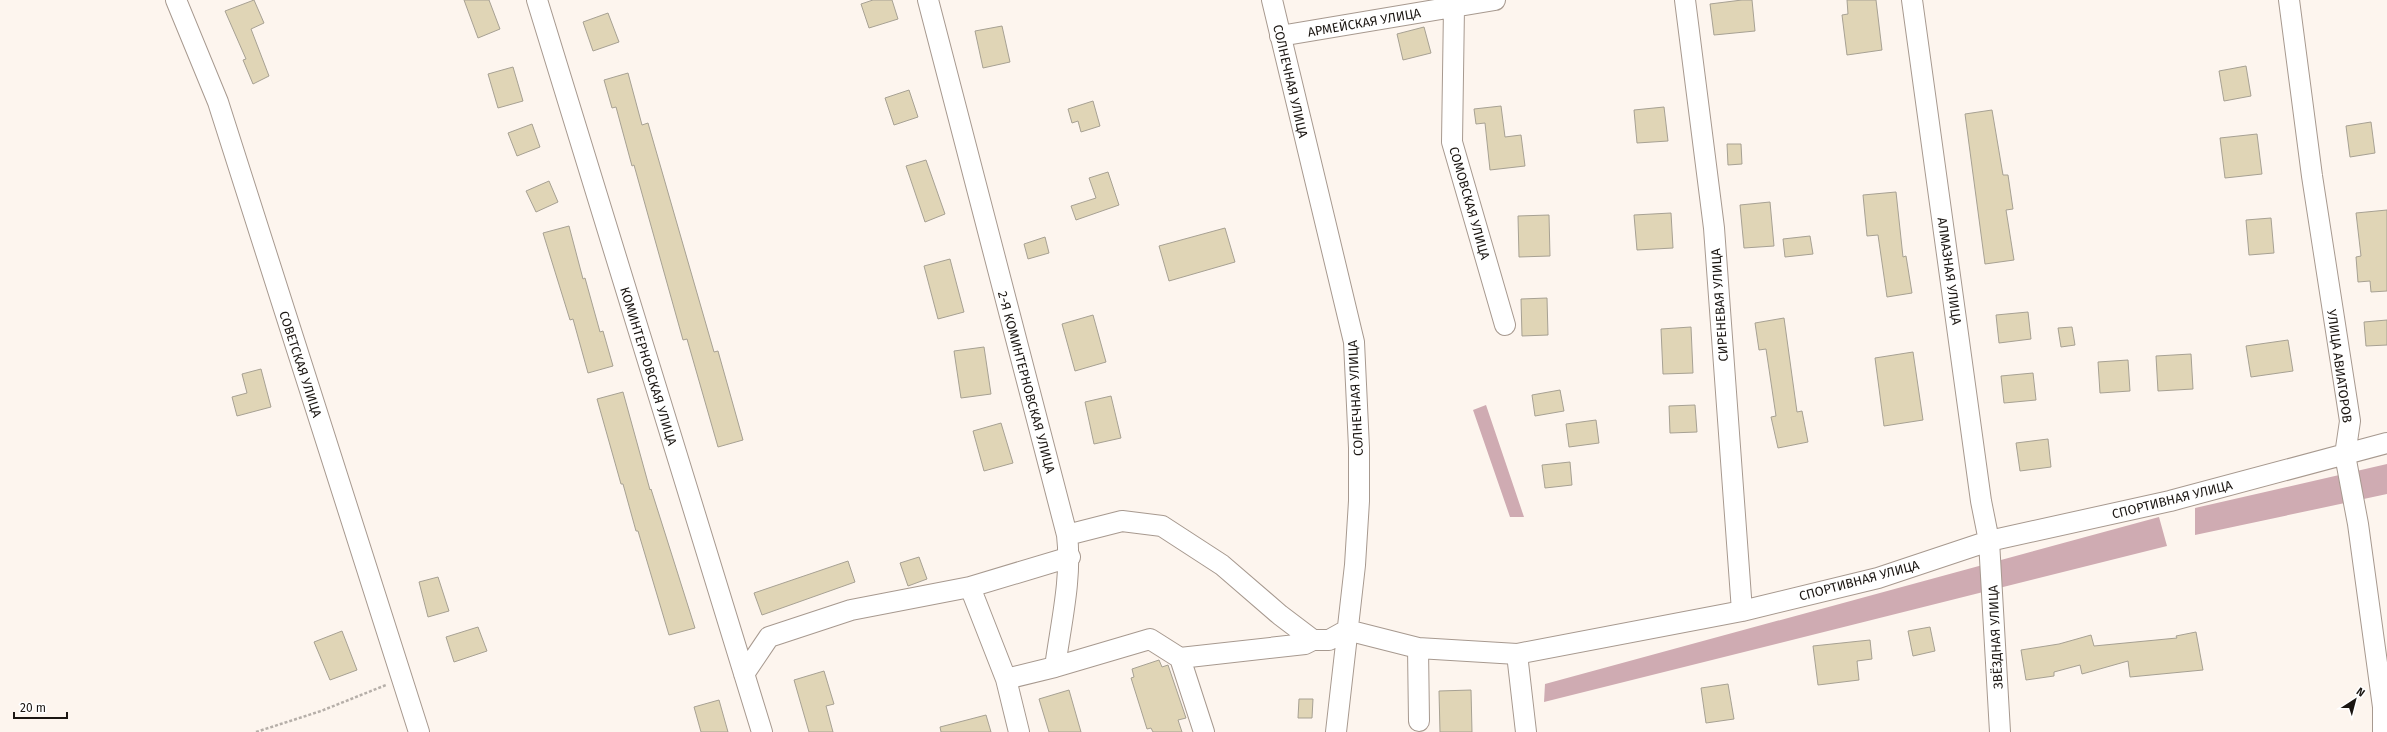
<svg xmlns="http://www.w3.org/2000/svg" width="2387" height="732" viewBox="0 0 2387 732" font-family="'Fira Sans',sans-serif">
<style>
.forest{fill:#cfabb2}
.building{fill:#e0d5b6;stroke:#a7a193}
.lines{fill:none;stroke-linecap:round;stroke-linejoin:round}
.minor-casing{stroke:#a7998f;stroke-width:22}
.path{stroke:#b6afa9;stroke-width:2.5;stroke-dasharray:3 2;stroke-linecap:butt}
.minor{stroke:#fff;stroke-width:20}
.labels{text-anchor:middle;stroke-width:3.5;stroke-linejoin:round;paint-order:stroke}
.street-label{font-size:13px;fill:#1b1612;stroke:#fff}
</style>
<rect width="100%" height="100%" fill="#fdf5ee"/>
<!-- forest -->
<path class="forest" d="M 1486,405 L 1524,517 L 1510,517 L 1473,410 Z
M 2387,464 L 2387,494 L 2195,535 L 2195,508 Z
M 2159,517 L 2167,546 L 1544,702 L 1545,684 Z"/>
<!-- building -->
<path class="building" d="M 254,0 L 264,23 L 251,29 L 269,76 L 253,84 L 243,60 L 246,59 L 225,11 Z
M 464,0 L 489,0 L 500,29 L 478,38 Z
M 873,0 L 892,0 L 898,19 L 869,28 L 861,4 Z
M 1742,0 L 1752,0 L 1755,31 L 1714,35 L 1710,4 Z
M 1847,0 L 1876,0 L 1882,50 L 1847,55 L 1842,15 L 1848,14 Z
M 608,13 L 619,42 L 593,51 L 583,22 Z
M 1002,26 L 1010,62 L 983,68 L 975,31 Z
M 1424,27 L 1431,53 L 1403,60 L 1397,34 Z
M 2246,66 L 2251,96 L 2224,101 L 2219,71 Z
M 513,67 L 523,101 L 498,108 L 488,74 Z
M 628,73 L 642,125 L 648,123 L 714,352 L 718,351 L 743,440 L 718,447 L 687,339 L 683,340 L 634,165 L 632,166 L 616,107 L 612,108 L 604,80 Z
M 909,90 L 918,117 L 894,125 L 885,98 Z
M 1093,101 L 1100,126 L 1081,132 L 1078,121 L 1072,123 L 1068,109 Z
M 1501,106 L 1505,137 L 1521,135 L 1525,166 L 1490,170 L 1485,123 L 1476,124 L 1474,109 Z
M 1664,107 L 1668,141 L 1637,143 L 1634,110 Z
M 1992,110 L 2003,175 L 2008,175 L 2013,209 L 2006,210 L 2014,260 L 1985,264 L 1965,114 Z
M 2371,122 L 2375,153 L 2350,157 L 2346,126 Z
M 532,124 L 540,147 L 517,156 L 508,133 Z
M 2257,134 L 2262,174 L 2225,178 L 2220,138 Z
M 1727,144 L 1741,144 L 1742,164 L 1728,165 Z
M 926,160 L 945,214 L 925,222 L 906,166 Z
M 1108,172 L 1119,205 L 1076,220 L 1071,206 L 1096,198 L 1089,178 Z
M 549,181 L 558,202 L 536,212 L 526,191 Z
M 1896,192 L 1903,257 L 1906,256 L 1912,293 L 1887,297 L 1878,235 L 1867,236 L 1863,195 Z
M 1770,202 L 1774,246 L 1744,248 L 1740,205 Z
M 2387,210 L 2387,291 L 2371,292 L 2370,281 L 2358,282 L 2356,257 L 2361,256 L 2356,213 Z
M 1671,213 L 1673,248 L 1637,250 L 1634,215 Z
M 1549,215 L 1550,256 L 1519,257 L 1518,216 Z
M 2271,218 L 2274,253 L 2249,255 L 2246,220 Z
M 569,226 L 583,279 L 585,278 L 600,332 L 603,331 L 613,366 L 588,373 L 573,319 L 570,320 L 543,233 Z
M 1225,228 L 1235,262 L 1169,281 L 1159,246 Z
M 1810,236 L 1813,254 L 1785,257 L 1783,239 Z
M 1045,237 L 1049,253 L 1028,259 L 1024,244 Z
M 950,259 L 964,312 L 938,319 L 924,266 Z
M 1547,298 L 1548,335 L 1522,336 L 1521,299 Z
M 2028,312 L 2031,339 L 1999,343 L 1996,315 Z
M 1093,315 L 1106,362 L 1075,371 L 1062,324 Z
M 1784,318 L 1797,412 L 1802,411 L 1808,442 L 1778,448 L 1771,417 L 1776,416 L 1766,349 L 1759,350 L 1755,323 Z
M 2387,320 L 2387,345 L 2366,346 L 2364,322 Z
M 1691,327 L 1693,373 L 1663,374 L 1661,329 Z
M 2072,327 L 2075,345 L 2061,347 L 2058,328 Z
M 2288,340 L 2293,371 L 2251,377 L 2246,346 Z
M 984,347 L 991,394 L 961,398 L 954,351 Z
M 1913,352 L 1923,420 L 1884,426 L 1875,358 Z
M 2191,354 L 2193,389 L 2158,391 L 2156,356 Z
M 2128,360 L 2130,391 L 2100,393 L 2098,362 Z
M 261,369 L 271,407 L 237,416 L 232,397 L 247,393 L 242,374 Z
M 2033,373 L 2036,400 L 2004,403 L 2001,376 Z
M 1560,390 L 1564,411 L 1535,416 L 1532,395 Z
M 623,392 L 650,490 L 651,489 L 695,628 L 669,635 L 638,531 L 636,531 L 623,484 L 621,484 L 597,399 Z
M 1111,396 L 1121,438 L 1094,444 L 1085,402 Z
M 1695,405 L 1697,432 L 1670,433 L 1669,406 Z
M 1596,420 L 1599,443 L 1569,447 L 1566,424 Z
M 1001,423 L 1013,463 L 984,471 L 973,431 Z
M 2048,439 L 2051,467 L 2020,471 L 2016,443 Z
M 1570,462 L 1572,485 L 1545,488 L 1542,465 Z
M 919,557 L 927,579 L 908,586 L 900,563 Z
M 848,561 L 855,582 L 762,615 L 754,593 Z
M 438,577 L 449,611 L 428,617 L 419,582 Z
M 478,627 L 487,651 L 454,662 L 446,637 Z
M 1930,627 L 1935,651 L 1913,656 L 1908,631 Z
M 342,631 L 357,670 L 330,680 L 314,642 Z
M 2196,632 L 2203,670 L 2130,677 L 2128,661 L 2082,674 L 2080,665 L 2054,672 L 2054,676 L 2026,680 L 2021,650 L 2059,644 L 2091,635 L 2094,646 L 2177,638 L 2176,636 Z
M 1870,640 L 1872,659 L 1857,661 L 1859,680 L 1818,685 L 1813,646 Z
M 1159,660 L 1162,667 L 1168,665 L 1186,718 L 1178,720 L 1182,732 L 1153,732 L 1151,728 L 1147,729 L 1131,678 L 1134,677 L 1132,669 Z
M 824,671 L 834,704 L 826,706 L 833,732 L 809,732 L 794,680 Z
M 1728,684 L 1734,719 L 1706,723 L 1701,688 Z
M 1069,690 L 1081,732 L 1049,732 L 1039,699 Z
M 1471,690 L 1472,732 L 1440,732 L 1439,691 Z
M 1299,699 L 1313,699 L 1312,718 L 1298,718 Z
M 719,700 L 728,732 L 701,732 L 694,707 Z
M 986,715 L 991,732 L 941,732 L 940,727 Z"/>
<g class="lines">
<!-- minor casing -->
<g class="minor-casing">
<path id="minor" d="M 176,0 L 218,102 L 419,732
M 537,0 L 762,732
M 928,0 L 1067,535 C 1072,578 1061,623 1055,667 L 1006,679 L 1019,732
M 1272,0 L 1354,342 L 1359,448 L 1359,501 L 1355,565 L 1336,732
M 1685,0 L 1714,228 L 1742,611
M 1912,0 L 1981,501 L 1989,541 L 2000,732
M 2289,0 L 2312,176 L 2350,421 L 2345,455 L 2358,524 L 2383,707 L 2383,732
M 1454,7 L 1452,142 L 1505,325
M 1280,36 L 1495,0
M 1067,535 L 1122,521 L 1162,526 L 1222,565 L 1280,615 L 1313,640 L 1329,640 L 1347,630 L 1418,648 L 1517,654 L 1742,611 L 1878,578 L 1989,541 L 2170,501 L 2387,443
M 970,587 L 1006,679
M 1418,648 L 1419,721
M 1517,654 L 1526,732
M 1180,658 L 1204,732
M 1055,667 L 1150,639 L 1180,658 L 1305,644 L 1313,640
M 744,674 L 769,637 L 851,610 L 970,587 L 1070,557"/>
</g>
<!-- path -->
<path class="path" d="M 256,732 L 321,711 L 386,685"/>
<!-- minor -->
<use href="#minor" class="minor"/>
</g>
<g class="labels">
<!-- street labels -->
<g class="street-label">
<text transform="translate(1364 22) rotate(-10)" y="5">АРМЕЙСКАЯ УЛИЦА</text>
<text transform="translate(1291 81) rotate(77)" y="5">СОЛНЕЧНАЯ УЛИЦА</text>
<text transform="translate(1470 203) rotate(74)" y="5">СОМОВСКАЯ УЛИЦА</text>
<text transform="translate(1950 271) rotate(82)" y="5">АЛМАЗНАЯ УЛИЦА</text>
<text transform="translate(1719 305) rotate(-94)" y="5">СИРЕНЕВАЯ УЛИЦА</text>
<text transform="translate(301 364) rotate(72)" y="5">СОВЕТСКАЯ УЛИЦА</text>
<text transform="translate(649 366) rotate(73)" y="5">КОМИНТЕРНОВСКАЯ УЛИЦА</text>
<text transform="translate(2340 366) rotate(82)" y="5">УЛИЦА АВИАТОРОВ</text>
<text transform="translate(1027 382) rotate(75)" y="5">2-Я КОМИНТЕРНОВСКАЯ УЛИЦА</text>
<text transform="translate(1355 398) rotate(-93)" y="5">СОЛНЕЧНАЯ УЛИЦА</text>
<text transform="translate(2172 499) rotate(-14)" y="5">СПОРТИВНАЯ УЛИЦА</text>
<text transform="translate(1859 580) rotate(-15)" y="5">СПОРТИВНАЯ УЛИЦА</text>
<text transform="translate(1995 637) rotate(-93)" y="5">ЗВЁЗДНАЯ УЛИЦА</text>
</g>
</g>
<!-- north arrow -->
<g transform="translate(2355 700) rotate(36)" stroke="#ffffff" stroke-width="3" paint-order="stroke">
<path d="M0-3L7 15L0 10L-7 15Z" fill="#1b1612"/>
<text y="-6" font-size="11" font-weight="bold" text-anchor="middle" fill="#1b1612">N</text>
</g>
<!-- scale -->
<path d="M14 712v6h53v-6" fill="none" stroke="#1b1612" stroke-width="2"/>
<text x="20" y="712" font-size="12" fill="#1b1612" stroke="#ffffff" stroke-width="3" paint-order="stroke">20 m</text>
</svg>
